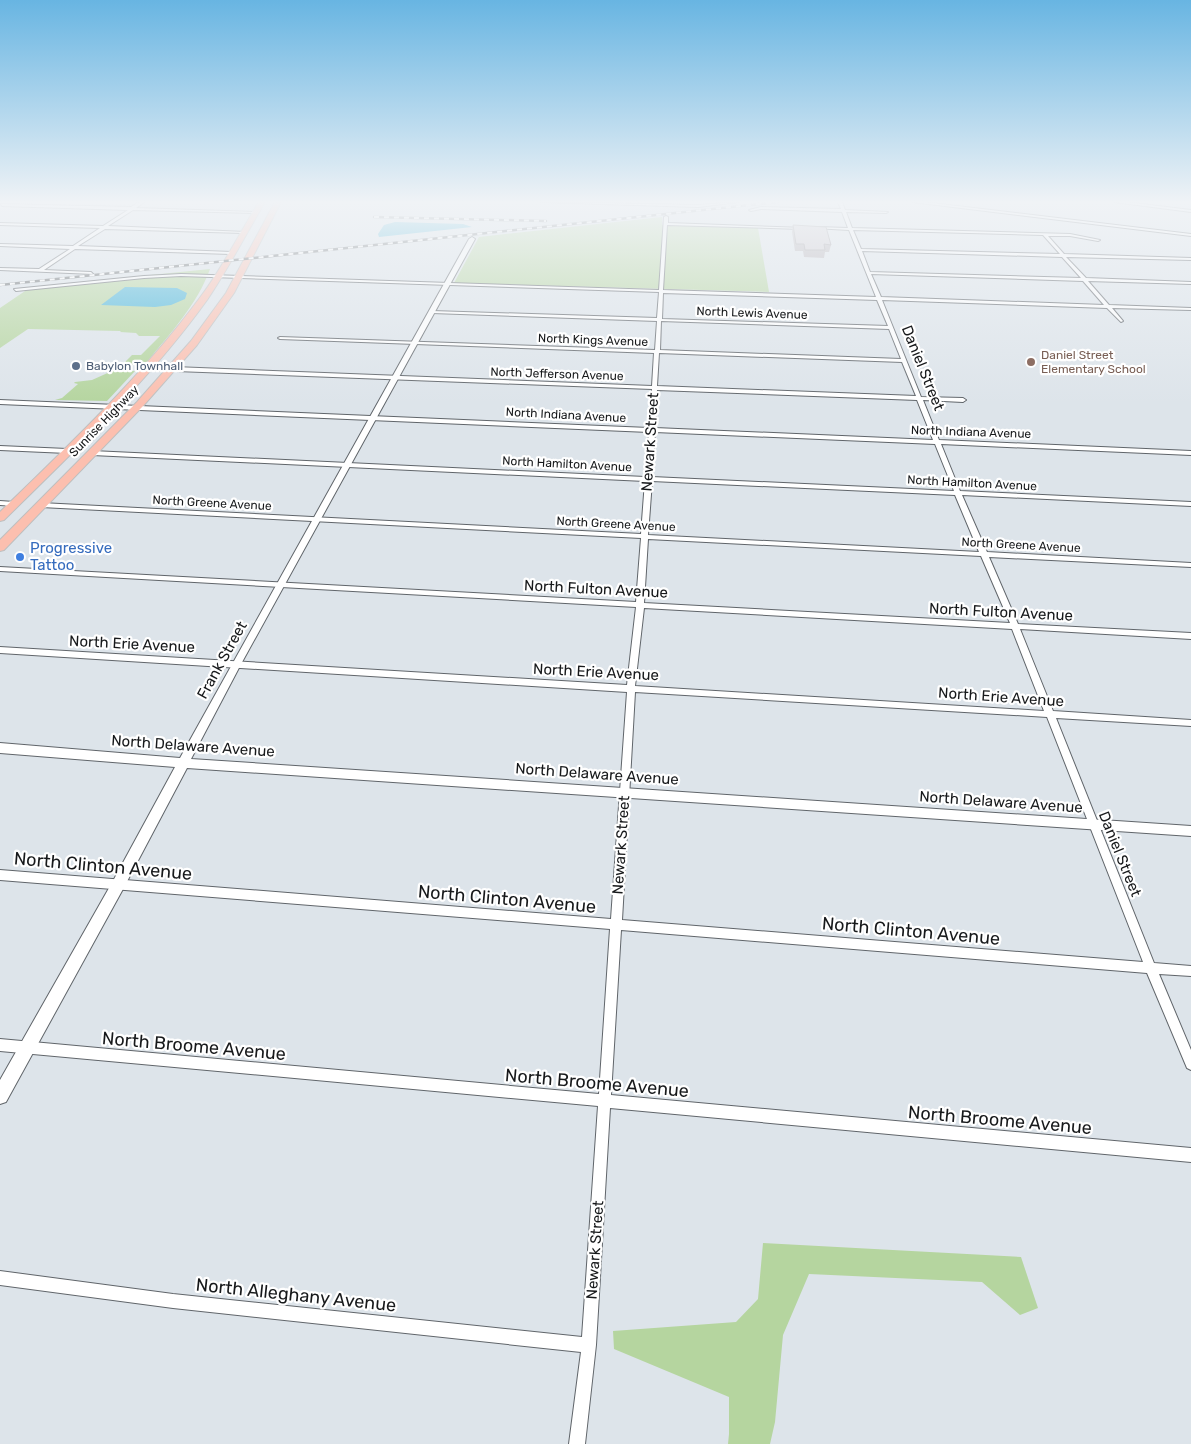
<svg xmlns="http://www.w3.org/2000/svg" width="1191" height="1444" viewBox="0 0 1191 1444" font-family="Rubik,sans-serif">
<style>
.green{fill:#b5d59f}
.water{fill:#48b6d9}
.lines{fill:none;stroke-linecap:round;stroke-linejoin:round}
.minor-casing{stroke:#60656a;stroke-width:2}
.tertiary-casing{stroke:#60656a;stroke-width:2}
.trunk-casing{stroke:#bebfbf;stroke-width:2}
.minor{fill:#fff;fill-rule:evenodd}
.tertiary{fill:#fff;fill-rule:evenodd}
.trunk{fill:#fcbfaf;fill-rule:evenodd}
.rail-casing{stroke:#686d70;stroke-width:2.5}
.rail{stroke:#fff;stroke-width:2;stroke-dasharray:5;stroke-linecap:butt}
.wall{fill:#afa9ae}
.building{fill:#cbc4ca;stroke:#8e898d}
.education-dot{fill:#8d6e63;stroke:#fff;stroke-width:2}
.service-dot{fill:#5c6f8a;stroke:#fff;stroke-width:2}
.shop-dot{fill:#3f7fe0;stroke:#fff;stroke-width:2}
.labels{text-anchor:middle;stroke-width:4.5;stroke-linejoin:round;paint-order:stroke}
.far-street-label{font-size:12px;fill:#17191b;stroke:#fff}
.far-education-label{font-size:12px;fill:#785e54;stroke:#fff;text-anchor:start}
.far-service-label{font-size:12px;fill:#4e5e75;stroke:#fff;text-anchor:start}
.street-label{font-size:15px;fill:#17191b;stroke:#fff}
.shop-label{font-size:15px;fill:#366cbe;stroke:#fff;text-anchor:start}
.near-street-label{font-size:18px;fill:#17191b;stroke:#fff}
</style>
<rect width="100%" height="100%" fill="#dde4ea"/>
<!-- green -->
<path class="green" d="M 662,217 L 662,225 L 758,228 L 769,292 L 454,283 L 479,237 Z
M 210,269 C 197,305 171,332 147,362 L 137,365 L 128,364 L 125,362 L 132,355 L 141,355 L 160,336 L 139,336 L 136,333 L 120,332 L 121,331 L 28,329 L 0,348 L 0,308 L 31,287 Z
M 119,370 L 135,371 L 107,401 L 55,400 L 62,398 L 78,384 L 74,383 L 75,382 L 92,380 L 112,371 Z
M 763,1243 L 1021,1257 L 1038,1308 L 1020,1315 L 982,1282 L 809,1274 L 783,1335 L 775,1422 L 770,1444 L 728,1444 L 729,1434 L 729,1397 L 614,1349 L 613,1331 L 736,1322 L 758,1299 Z"/>
<!-- water -->
<path class="water" d="M 395,222 L 463,224 L 472,227 L 379,237 L 378,234 L 384,225 Z
M 125,287 L 177,288 L 187,293 L 185,299 L 171,305 L 155,307 L 101,305 Z"/>
<g class="lines">
<!-- minor casing -->
<g class="minor-casing">
<path id="minor" d="M 139,202 L 144,202 L 136,208 L 259,212 L 257,213 L 133,210 L 108,226 L 246,232 L 244,233 L 105,229 L 78,246 L 232,252 L 231,254 L 75,249 L 44,270 L 91,272 L 93,274 L 0,270 L 0,268 L 39,269 L 70,249 L 0,246 L 0,244 L 73,246 L 100,228 L 0,225 L 0,223 L 103,226 L 128,210 L 2,206 L 1,204 L 131,207 Z
M 541,202 L 698,205 L 739,202 L 698,207 Z
M 838,202 L 842,202 L 845,210 L 888,212 L 886,213 L 846,212 L 852,228 L 1070,234 L 1100,240 L 1098,241 L 1070,236 L 1048,236 L 1064,254 L 1191,258 L 1191,260 L 1066,257 L 1086,278 L 1191,282 L 1191,284 L 1088,281 L 1109,305 L 1191,308 L 1191,310 L 1112,308 L 1123,321 L 1121,322 L 1107,308 L 882,300 L 921,397 L 963,398 L 966,400 L 963,402 L 923,400 L 939,440 L 1191,451 L 1191,455 L 941,444 L 960,491 L 1191,502 L 1191,506 L 962,495 L 987,552 L 1191,563 L 1191,567 L 989,557 L 1018,624 L 1191,633 L 1191,639 L 1020,629 L 1053,711 L 1191,720 L 1191,726 L 1056,718 L 1154,963 L 1191,966 L 1191,976 L 1159,974 L 1191,1050 L 1191,1070 L 1187,1068 L 1147,973 L 621,930 L 611,1095 L 1191,1148 L 1191,1162 L 610,1108 L 596,1345 L 585,1444 L 569,1444 L 581,1352 L 173,1308 L 0,1285 L 0,1271 L 173,1294 L 582,1337 L 598,1106 L 0,1051 L 0,1039 L 599,1094 L 610,929 L 0,880 L 0,870 L 611,919 L 627,692 L 0,653 L 0,647 L 627,685 L 636,607 L 0,571 L 0,567 L 636,602 L 641,538 L 41,507 L 38,505 L 41,503 L 641,534 L 645,481 L 92,455 L 89,453 L 92,451 L 645,477 L 649,432 L 0,404 L 0,400 L 649,428 L 652,389 L 149,370 L 146,368 L 149,366 L 652,386 L 654,353 L 280,339 L 278,338 L 280,337 L 655,350 L 657,321 L 432,313 L 430,312 L 432,311 L 657,318 L 659,292 L 181,276 L 144,278 L 16,291 L 14,289 L 144,276 L 181,274 L 659,290 L 664,217 L 666,216 L 668,217 L 668,223 L 805,228 L 803,229 L 667,225 L 663,290 L 876,297 L 849,230 L 814,228 L 816,227 L 848,228 L 842,212 L 761,209 L 751,211 L 749,210 L 761,207 L 841,209 ZM 853,230 L 1043,235 L 1060,254 L 861,249 ZM 862,251 L 1062,257 L 1081,278 L 870,272 ZM 871,274 L 1083,281 L 1104,305 L 881,297 ZM 663,293 L 877,300 L 888,326 L 662,319 ZM 661,321 L 889,329 L 901,359 L 660,350 ZM 659,353 L 902,362 L 916,396 L 657,386 ZM 657,390 L 917,400 L 933,440 L 655,428 ZM 655,432 L 935,444 L 954,491 L 652,477 ZM 652,481 L 955,495 L 979,552 L 648,535 ZM 648,539 L 981,556 L 1010,623 L 644,603 ZM 644,608 L 1012,629 L 1044,711 L 635,686 ZM 635,692 L 1047,717 L 1143,962 L 622,920 Z
M 912,202 L 924,202 L 1191,234 L 1191,236 Z
M 1114,202 L 1126,202 L 1191,210 L 1191,212 Z
M 0,446 L 67,449 L 70,451 L 67,453 L 0,450 Z
M 0,501 L 14,502 L 17,504 L 14,506 L 0,505 Z"/>
</g>
<!-- tertiary casing -->
<g class="tertiary-casing">
<path id="tertiary" d="M 472,237 L 475,239 L 241,664 L 191,759 L 1191,826 L 1191,836 L 187,768 L 123,889 L 6,1102 L 0,1104 L 0,1080 L 113,881 L 175,767 L 0,753 L 0,743 L 180,758 L 469,239 Z"/>
</g>
<!-- trunk casing -->
<g class="trunk-casing">
<path id="trunk" d="M 259,202 L 265,202 C 246,234 228,269 207,300 C 148,382 75,450 4,520 L 0,521 L 0,512 C 70,444 141,377 199,299 C 222,269 239,234 259,202 Z
M 275,202 L 281,202 L 234,293 L 197,345 L 143,406 L 4,550 L 0,551 L 0,540 L 137,402 L 191,341 L 226,293 Z"/>
</g>
<!-- minor -->
<use href="#minor" class="minor"/>
<!-- tertiary -->
<use href="#tertiary" class="tertiary"/>
<!-- trunk -->
<use href="#trunk" class="trunk"/>
<!-- rail casing -->
<g class="rail-casing">
<path id="rail" d="M 374,217 L 546,221
M 0,285 L 778,202"/>
</g>
<!-- rail -->
<use href="#rail" class="rail"/>
</g>
<!-- wall -->
<path class="wall" d="M 793,225 L 831,245 L 829,252 L 825,252 L 824,258 L 804,257 L 803,251 L 795,251 L 792,232 Z"/>
<!-- building -->
<path class="building" d="M 793,225 L 826,227 L 831,245 L 824,244 L 825,250 L 805,250 L 804,244 L 796,244 Z"/>
<!-- sky -->
<linearGradient id="sky" x2="0" y2="1"><stop stop-color="#68b5e2"/><stop offset="0.5" stop-color="#f0f3f6"/><stop offset="1" stop-color="#f0f3f6" stop-opacity="0"/></linearGradient>
<rect width="1191" height="404" fill="url(#sky)"/>
<!-- markers -->
<circle class="education-dot" cx="1031" cy="362" r="5"/>
<circle class="service-dot" cx="76" cy="366" r="5"/>
<circle class="shop-dot" cx="20" cy="557" r="5"/>
<g class="labels">
<!-- far-street labels -->
<g class="far-street-label">
<text transform="translate(752 313) rotate(2)" y="4">North Lewis Avenue</text>
<text transform="translate(593 340) rotate(2)" y="4">North Kings Avenue</text>
<text transform="translate(557 374) rotate(2)" y="4">North Jefferson Avenue</text>
<text transform="translate(566 415) rotate(3)" y="4">North Indiana Avenue</text>
<text transform="translate(104 421) rotate(-46)" y="4">Sunrise Highway</text>
<text transform="translate(971 432) rotate(2)" y="4">North Indiana Avenue</text>
<text transform="translate(567 464) rotate(3)" y="4">North Hamilton Avenue</text>
<text transform="translate(972 483) rotate(3)" y="4">North Hamilton Avenue</text>
<text transform="translate(212 503) rotate(3)" y="4">North Greene Avenue</text>
<text transform="translate(616 524) rotate(3)" y="4">North Greene Avenue</text>
<text transform="translate(1021 545) rotate(3)" y="4">North Greene Avenue</text>
</g>
<!-- far-education labels -->
<g class="far-education-label">
<text x="1041" y="359">Daniel Street<tspan x="1041" dy="14">Elementary School</tspan></text>
</g>
<!-- far-service labels -->
<g class="far-service-label">
<text x="86" y="370">Babylon Townhall</text>
</g>
<!-- street labels -->
<g class="street-label">
<text transform="translate(923 368) rotate(68)" y="5">Daniel Street</text>
<text transform="translate(650 442) rotate(-86)" y="5">Newark Street</text>
<text transform="translate(596 589) rotate(3)" y="5">North Fulton Avenue</text>
<text transform="translate(1001 612) rotate(3)" y="5">North Fulton Avenue</text>
<text transform="translate(132 644) rotate(3)" y="5">North Erie Avenue</text>
<text transform="translate(222 660) rotate(-61)" y="5">Frank Street</text>
<text transform="translate(596 672) rotate(3)" y="5">North Erie Avenue</text>
<text transform="translate(1001 697) rotate(4)" y="5">North Erie Avenue</text>
<text transform="translate(193 746) rotate(4)" y="5">North Delaware Avenue</text>
<text transform="translate(597 774) rotate(4)" y="5">North Delaware Avenue</text>
<text transform="translate(1001 802) rotate(4)" y="5">North Delaware Avenue</text>
<text transform="translate(621 845) rotate(-86)" y="5">Newark Street</text>
<text transform="translate(1120 854) rotate(68)" y="5">Daniel Street</text>
<text transform="translate(595 1250) rotate(-86)" y="5">Newark Street</text>
</g>
<!-- shop labels -->
<g class="shop-label">
<text x="30" y="553">Progressive<tspan x="30" dy="17">Tattoo</tspan></text>
</g>
<!-- near-street labels -->
<g class="near-street-label">
<text transform="translate(103 866) rotate(5)" y="6">North Clinton Avenue</text>
<text transform="translate(507 899) rotate(5)" y="6">North Clinton Avenue</text>
<text transform="translate(911 931) rotate(5)" y="6">North Clinton Avenue</text>
<text transform="translate(194 1046) rotate(5)" y="6">North Broome Avenue</text>
<text transform="translate(597 1083) rotate(5)" y="6">North Broome Avenue</text>
<text transform="translate(1000 1120) rotate(5)" y="6">North Broome Avenue</text>
<text transform="translate(296 1295) rotate(6)" y="6">North Alleghany Avenue</text>
</g>
</g>
</svg>
